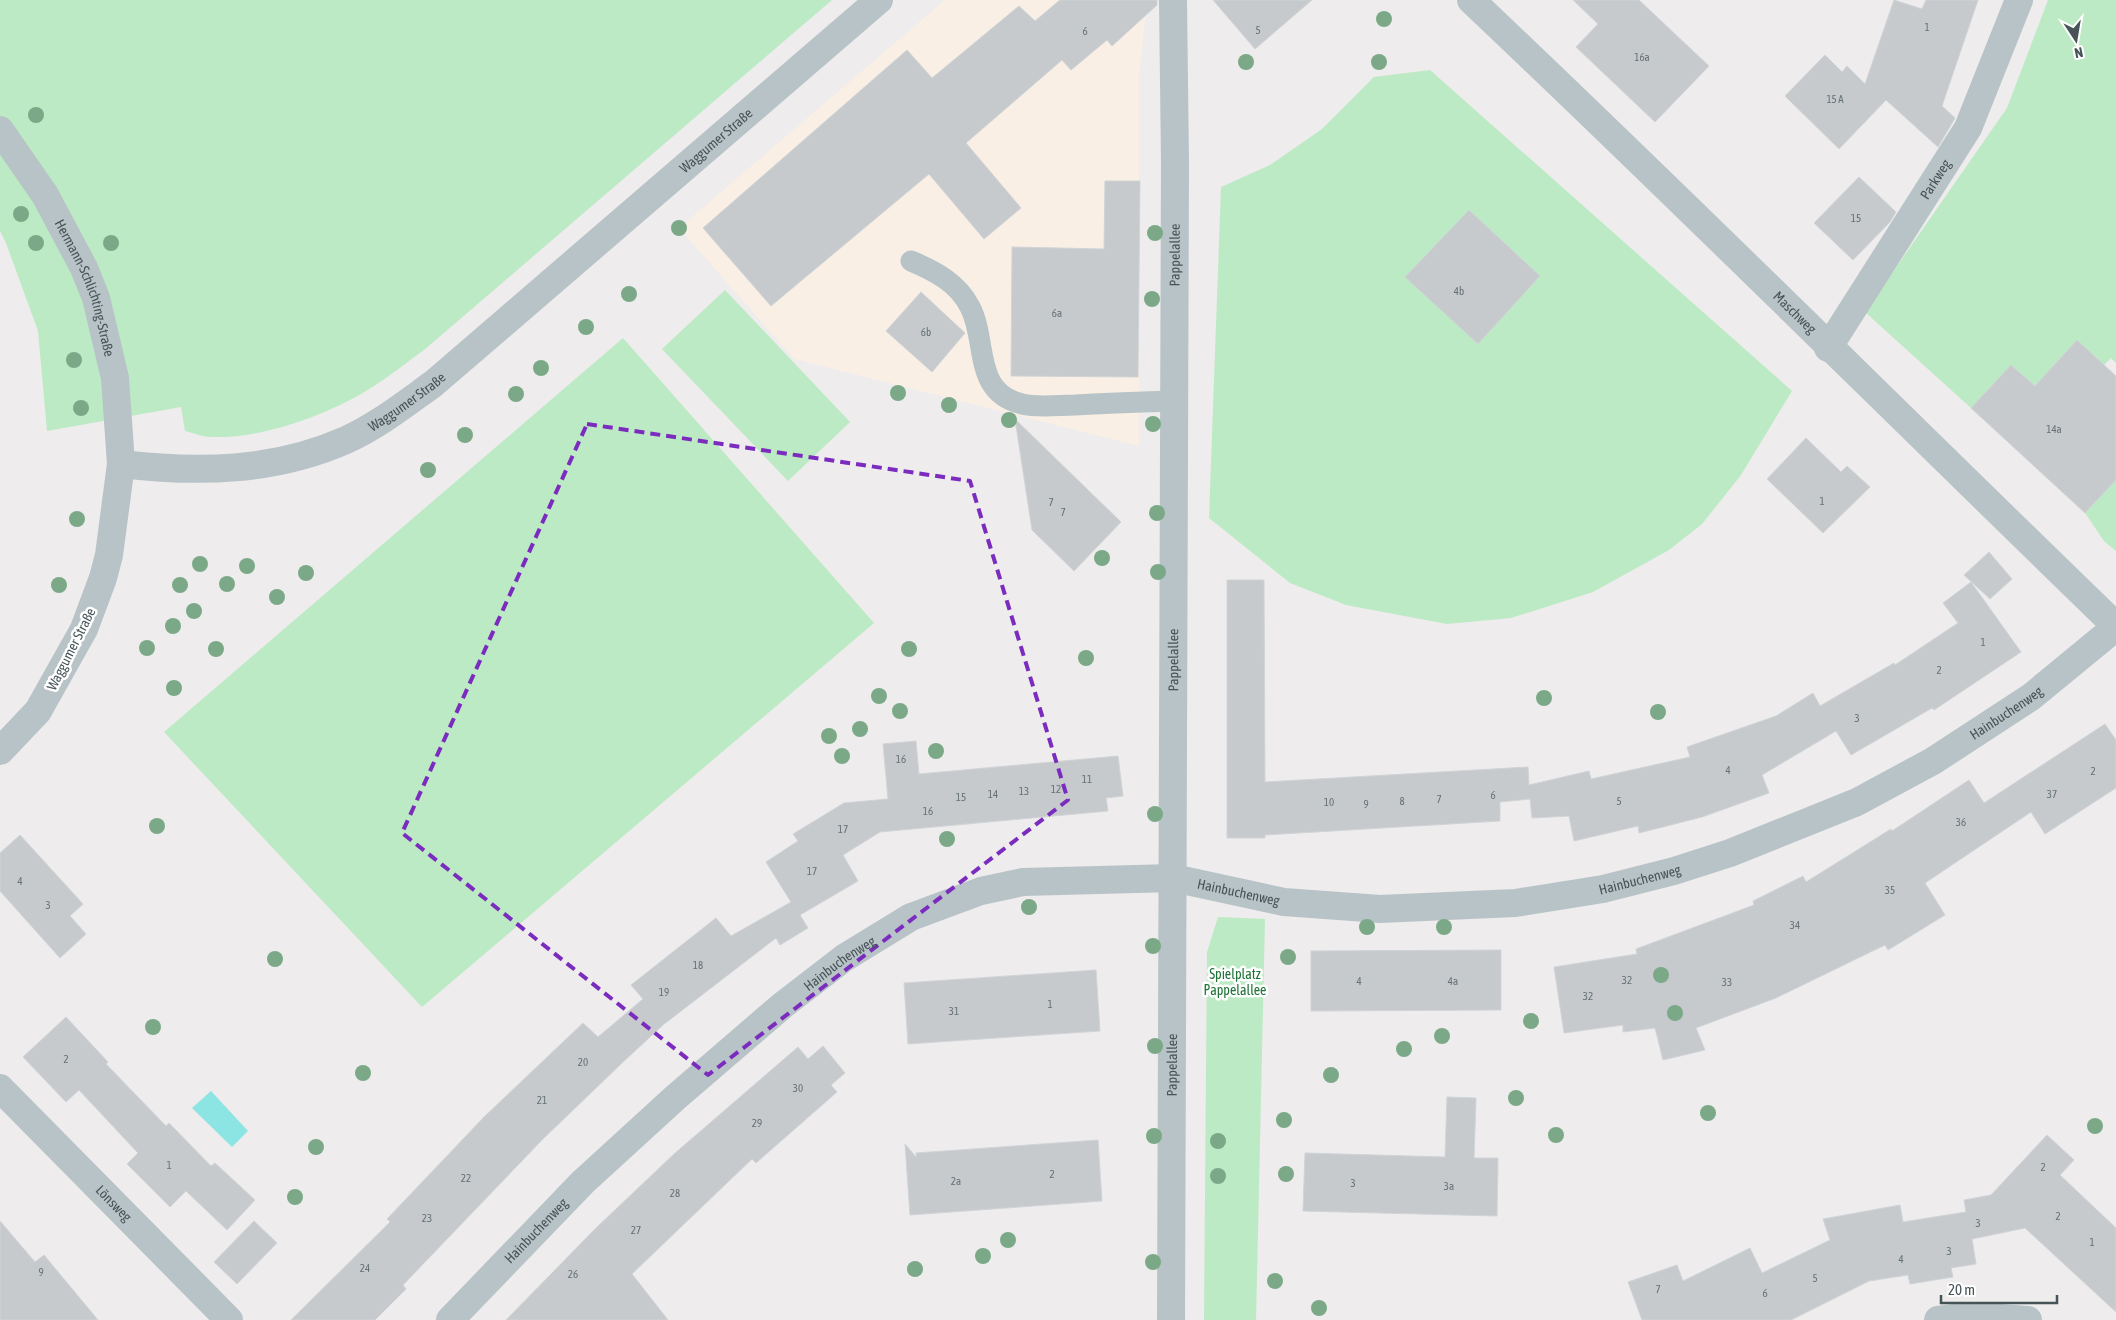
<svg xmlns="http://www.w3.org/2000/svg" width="2116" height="1320" viewBox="0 0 2116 1320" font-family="'Asap Condensed',sans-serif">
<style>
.commercial{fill:#f9efe4}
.green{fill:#bceac4}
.water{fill:#8ce4e3}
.building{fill:#c6cacd;stroke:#d0d4d7}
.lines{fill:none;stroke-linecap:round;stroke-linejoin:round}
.service{stroke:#b8c3c7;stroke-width:21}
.minor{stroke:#b8c3c7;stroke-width:28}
.tertiary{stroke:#b8c3c7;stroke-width:28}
.tree{fill:#7ba987}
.marked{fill:none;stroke:#7b2cbf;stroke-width:4;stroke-dasharray:10 6;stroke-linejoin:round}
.labels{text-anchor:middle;stroke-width:5;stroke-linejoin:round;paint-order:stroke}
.number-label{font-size:11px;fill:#667174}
.street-label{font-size:14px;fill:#465357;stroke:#fff}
.park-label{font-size:14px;fill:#1d7235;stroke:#fff}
</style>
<rect width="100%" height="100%" fill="#eeecec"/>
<!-- commercial -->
<path class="commercial" d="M 945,0 L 1147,0 L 1139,78 L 1139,446 L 794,359 L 679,228 Z"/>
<!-- green -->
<path class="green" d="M 0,0 L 832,0 L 424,350 C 407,362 391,375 374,386 C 331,414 263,439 211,437 C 203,437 193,433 185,431 L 181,407 L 47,431 L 38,331 L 6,243 L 0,231 Z
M 2048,0 L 2116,0 L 2116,363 L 2111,358 L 2104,365 L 2035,386 L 2011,365 L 1971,408 L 1865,312 L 2007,108 Z
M 1430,70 L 1792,391 L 1741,475 L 1702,524 L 1669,550 L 1593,592 L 1511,618 L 1447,624 L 1346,605 L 1290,583 L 1209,518 L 1221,187 L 1270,165 L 1322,129 L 1374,77 Z
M 725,290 L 850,422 L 788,481 L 662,349 Z
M 623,338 L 874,623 L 422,1007 L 164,732 Z
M 2116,480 L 2116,551 L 2104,541 L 2085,513 Z
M 1218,917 L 1265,919 L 1256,1320 L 1204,1320 L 1207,952 Z"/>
<!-- water -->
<path class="water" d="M 211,1091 L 248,1131 L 232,1147 L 192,1108 Z"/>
<!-- building -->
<path class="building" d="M 1060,0 L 1157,0 L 1157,5 L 1112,46 L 1107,40 L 1071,70 L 1062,60 L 966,143 L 1021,208 L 984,239 L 929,174 L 771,306 L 703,228 L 907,50 L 932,78 L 1019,6 L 1035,21 Z
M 1213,0 L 1312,0 L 1255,49 Z
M 1573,0 L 1639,0 L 1709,66 L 1655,122 L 1576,47 L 1598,24 Z
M 1894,0 L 1922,9 L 1926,0 L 1978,0 L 1942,106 L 1955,118 L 1938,147 L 1886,100 L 1839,149 L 1785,96 L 1825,55 L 1842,72 L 1847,66 L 1865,84 Z
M 1859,177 L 1896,212 L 1890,222 L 1853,260 L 1814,223 Z
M 1105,181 L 1140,181 L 1138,377 L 1011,376 L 1012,247 L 1104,249 Z
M 1469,210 L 1540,276 L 1478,344 L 1405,277 Z
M 921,292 L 965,333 L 932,372 L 886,331 Z
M 2077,340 L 2116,376 L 2116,480 L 2085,513 L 1971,408 L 2011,365 L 2035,386 Z
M 1015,419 L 1121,522 L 1074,571 L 1032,530 Z
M 1806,438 L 1841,472 L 1847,466 L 1870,487 L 1823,533 L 1767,479 Z
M 1989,552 L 2012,579 L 1990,599 L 1964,575 Z
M 1227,580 L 1264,580 L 1265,782 L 1528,767 L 1529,785 L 1589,771 L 1591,779 L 1690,757 L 1687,747 L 1776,716 L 1813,693 L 1820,706 L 1894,663 L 1895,665 L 1958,623 L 1943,603 L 1971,582 L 2021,652 L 1934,710 L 1932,708 L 1851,755 L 1836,731 L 1762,775 L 1769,793 L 1702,817 L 1639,833 L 1638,826 L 1574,841 L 1569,816 L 1532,818 L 1530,799 L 1500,802 L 1500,821 L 1265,835 L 1265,838 L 1227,838 Z
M 2105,724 L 2116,740 L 2116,788 L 2045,834 L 2031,812 L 1925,883 L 1945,915 L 1888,950 L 1885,945 L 1776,998 L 1696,1028 L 1705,1050 L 1663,1060 L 1655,1028 L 1623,1032 L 1623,1025 L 1564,1033 L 1554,967 L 1637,954 L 1636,949 L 1754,905 L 1753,901 L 1803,876 L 1806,882 L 1891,829 L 1892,831 L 1969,780 L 1984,803 Z
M 916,741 L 919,774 L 1118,756 L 1123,796 L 1106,798 L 1108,811 L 880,832 L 843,855 L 858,881 L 800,915 L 808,928 L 780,945 L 776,938 L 663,1025 L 622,1063 L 542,1140 L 403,1285 L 406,1289 L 375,1320 L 291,1320 L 390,1222 L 387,1219 L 484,1117 L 583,1023 L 598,1037 L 643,999 L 631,985 L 716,918 L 731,936 L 791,902 L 766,862 L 798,841 L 793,834 L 844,803 L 888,799 L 883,744 Z
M 20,835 L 83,904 L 70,916 L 86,934 L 60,958 L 0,891 L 0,853 Z
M 1501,950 L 1501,1010 L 1311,1011 L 1311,951 Z
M 1096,970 L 1100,1031 L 908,1044 L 904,983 Z
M 66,1017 L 108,1062 L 106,1064 L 166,1126 L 169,1123 L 211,1166 L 215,1163 L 255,1200 L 227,1230 L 186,1191 L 170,1207 L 127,1164 L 138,1153 L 79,1090 L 66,1102 L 23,1057 Z
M 823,1046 L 845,1073 L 831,1085 L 837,1092 L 756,1163 L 752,1159 L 632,1274 L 668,1320 L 506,1320 L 596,1228 L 674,1154 L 798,1047 L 808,1059 Z
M 1447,1097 L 1476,1098 L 1474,1158 L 1498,1158 L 1497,1216 L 1303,1211 L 1305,1153 L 1445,1157 Z
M 2047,1135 L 2074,1160 L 2060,1175 L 2116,1228 L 2116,1312 L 2025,1228 L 1972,1239 L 1976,1264 L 1951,1268 L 1953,1277 L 1910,1284 L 1908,1275 L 1869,1281 L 1791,1320 L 1642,1320 L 1628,1282 L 1677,1265 L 1683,1281 L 1750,1248 L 1762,1273 L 1830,1240 L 1823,1219 L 1900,1205 L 1903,1222 L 1966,1212 L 1964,1200 L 1991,1195 Z
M 1098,1140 L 1102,1201 L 910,1215 L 905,1144 L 916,1157 L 916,1153 Z
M 0,1221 L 35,1262 L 44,1255 L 98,1320 L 0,1320 Z
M 254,1221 L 277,1243 L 237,1284 L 214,1262 Z"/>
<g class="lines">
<!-- service -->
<path class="service" d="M 911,261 C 935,271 958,283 970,307 C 988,341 972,392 1022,404 C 1039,408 1058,405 1075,405 C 1108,403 1141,402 1174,401"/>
<!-- minor -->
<g class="minor">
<path id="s1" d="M 1471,0 C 1689,206 1901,418 2116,626"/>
<path id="s2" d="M 1828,348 L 1968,128 L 2019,0"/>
<path id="s3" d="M 0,1088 L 229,1320"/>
<path id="s4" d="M 450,1320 L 583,1182 L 676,1097 L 783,1005 L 844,958 L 911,917 L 981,891 L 1023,882 L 1173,878 L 1284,902 L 1380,909 L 1515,903 L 1603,889 L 1674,871 L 1730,853 L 1857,802 L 1933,761 L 2031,697 L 2116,627"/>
<path id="s5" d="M 1171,1320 L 1175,163 L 1173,0"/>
<path d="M 1938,1320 L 1971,1316 L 2028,1320"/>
</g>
<!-- tertiary -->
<g class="tertiary">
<path id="s6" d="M 0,130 L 45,195 L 84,268 L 96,298 L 115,378 L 121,464 L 109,555 L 103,578 L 84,629 L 38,711 L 0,751"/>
<path id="s7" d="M 121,464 C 198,473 274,472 346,440 C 377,426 405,404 433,384 L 879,0"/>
</g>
</g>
<!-- trees -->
<g class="tree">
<circle cx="1384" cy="19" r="8"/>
<circle cx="1246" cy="62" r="8"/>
<circle cx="1379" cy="62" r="8"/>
<circle cx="36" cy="115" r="8"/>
<circle cx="21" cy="214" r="8"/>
<circle cx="679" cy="228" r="8"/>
<circle cx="1155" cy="233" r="8"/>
<circle cx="36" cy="243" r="8"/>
<circle cx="111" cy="243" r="8"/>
<circle cx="629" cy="294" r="8"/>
<circle cx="1152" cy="299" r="8"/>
<circle cx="586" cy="327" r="8"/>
<circle cx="74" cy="360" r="8"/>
<circle cx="541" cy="368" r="8"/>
<circle cx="898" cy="393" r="8"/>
<circle cx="516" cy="394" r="8"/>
<circle cx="949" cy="405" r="8"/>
<circle cx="81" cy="408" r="8"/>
<circle cx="1009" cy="420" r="8"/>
<circle cx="1153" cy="424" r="8"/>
<circle cx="465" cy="435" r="8"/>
<circle cx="428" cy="470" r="8"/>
<circle cx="1157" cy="513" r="8"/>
<circle cx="77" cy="519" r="8"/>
<circle cx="1102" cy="558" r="8"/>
<circle cx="200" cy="564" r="8"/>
<circle cx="247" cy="566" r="8"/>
<circle cx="1158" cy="572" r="8"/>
<circle cx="306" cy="573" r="8"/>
<circle cx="227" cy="584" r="8"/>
<circle cx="59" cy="585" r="8"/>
<circle cx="180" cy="585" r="8"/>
<circle cx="277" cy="597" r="8"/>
<circle cx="194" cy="611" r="8"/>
<circle cx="173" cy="626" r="8"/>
<circle cx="147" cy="648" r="8"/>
<circle cx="216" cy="649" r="8"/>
<circle cx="909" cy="649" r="8"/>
<circle cx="1086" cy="658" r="8"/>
<circle cx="174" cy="688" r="8"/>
<circle cx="879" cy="696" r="8"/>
<circle cx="1544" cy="698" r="8"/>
<circle cx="900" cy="711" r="8"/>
<circle cx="1658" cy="712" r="8"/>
<circle cx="860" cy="729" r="8"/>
<circle cx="829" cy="736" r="8"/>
<circle cx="936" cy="751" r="8"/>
<circle cx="842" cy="756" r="8"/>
<circle cx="1155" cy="814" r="8"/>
<circle cx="157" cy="826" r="8"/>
<circle cx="947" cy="839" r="8"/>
<circle cx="1029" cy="907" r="8"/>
<circle cx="1367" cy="927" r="8"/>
<circle cx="1444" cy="927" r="8"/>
<circle cx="1153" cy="946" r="8"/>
<circle cx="1288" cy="957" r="8"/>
<circle cx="275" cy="959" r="8"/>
<circle cx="1661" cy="975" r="8"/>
<circle cx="1675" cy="1013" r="8"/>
<circle cx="1531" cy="1021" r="8"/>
<circle cx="153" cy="1027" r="8"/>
<circle cx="1442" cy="1036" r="8"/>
<circle cx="1155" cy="1046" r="8"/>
<circle cx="1404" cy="1049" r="8"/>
<circle cx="363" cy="1073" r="8"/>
<circle cx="1331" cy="1075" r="8"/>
<circle cx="1516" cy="1098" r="8"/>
<circle cx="1708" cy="1113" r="8"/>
<circle cx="1284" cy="1120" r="8"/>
<circle cx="2095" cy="1126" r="8"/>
<circle cx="1556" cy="1135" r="8"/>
<circle cx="1154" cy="1136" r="8"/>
<circle cx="1218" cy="1141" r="8"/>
<circle cx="316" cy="1147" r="8"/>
<circle cx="1286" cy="1174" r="8"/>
<circle cx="1218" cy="1176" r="8"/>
<circle cx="295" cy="1197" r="8"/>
<circle cx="1008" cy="1240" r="8"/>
<circle cx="983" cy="1256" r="8"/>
<circle cx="1153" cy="1262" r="8"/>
<circle cx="915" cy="1269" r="8"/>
<circle cx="1275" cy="1281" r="8"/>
<circle cx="1319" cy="1308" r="8"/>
</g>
<!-- marked area -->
<path class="marked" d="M 587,424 L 970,481 L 1068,800 L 708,1075 L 402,833 Z"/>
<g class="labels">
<!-- number labels -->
<g class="number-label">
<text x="1927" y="31">1</text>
<text x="1258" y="34">5</text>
<text x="1085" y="35">6</text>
<text x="1642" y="61">16a</text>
<text x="1835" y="103">15 A</text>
<text x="1856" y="222">15</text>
<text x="1459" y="295">4b</text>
<text x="1057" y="317">6a</text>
<text x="926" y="336">6b</text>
<text x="2054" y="433">14a</text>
<text x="1822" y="505">1</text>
<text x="1051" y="506">7</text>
<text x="1063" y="516">7</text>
<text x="1983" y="646">1</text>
<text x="1939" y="674">2</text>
<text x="1857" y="722">3</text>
<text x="901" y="763">16</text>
<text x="1728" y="774">4</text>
<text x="2093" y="775">2</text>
<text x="1087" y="783">11</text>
<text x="1056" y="793">12</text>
<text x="1024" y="795">13</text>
<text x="993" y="798">14</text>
<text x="2052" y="798">37</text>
<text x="1493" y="799">6</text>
<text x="961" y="801">15</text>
<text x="1439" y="803">7</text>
<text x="1402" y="805">8</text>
<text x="1619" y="805">5</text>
<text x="1329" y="806">10</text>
<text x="1366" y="808">9</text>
<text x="928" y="815">16</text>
<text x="1961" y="826">36</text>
<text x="843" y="833">17</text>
<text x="812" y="875">17</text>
<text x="20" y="885">4</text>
<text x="1890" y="894">35</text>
<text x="48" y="909">3</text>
<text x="1795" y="929">34</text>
<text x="698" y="969">18</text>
<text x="1627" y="984">32</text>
<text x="1359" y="985">4</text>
<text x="1453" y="985">4a</text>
<text x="1727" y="986">33</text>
<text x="664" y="996">19</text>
<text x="1588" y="1000">32</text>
<text x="1050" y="1008">1</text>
<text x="954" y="1015">31</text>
<text x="66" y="1063">2</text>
<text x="583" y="1066">20</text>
<text x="798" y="1092">30</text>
<text x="542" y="1104">21</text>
<text x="757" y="1127">29</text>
<text x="169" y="1169">1</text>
<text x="2043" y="1171">2</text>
<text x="1052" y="1178">2</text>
<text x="466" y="1182">22</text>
<text x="956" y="1185">2a</text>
<text x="1353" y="1187">3</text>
<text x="1449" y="1190">3a</text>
<text x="675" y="1197">28</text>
<text x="2058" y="1220">2</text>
<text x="427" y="1222">23</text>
<text x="1978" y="1227">3</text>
<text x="636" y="1234">27</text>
<text x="2092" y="1246">1</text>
<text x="1949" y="1255">3</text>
<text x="1901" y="1263">4</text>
<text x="365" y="1272">24</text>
<text x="41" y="1276">9</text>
<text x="573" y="1278">26</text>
<text x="1815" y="1282">5</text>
<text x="1658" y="1293">7</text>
<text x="1765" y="1297">6</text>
</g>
<!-- street labels -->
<g class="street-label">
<text dy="5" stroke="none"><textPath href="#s7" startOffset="706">Waggumer Straße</textPath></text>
<text dy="5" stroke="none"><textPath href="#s2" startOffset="200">Parkweg</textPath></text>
<text dy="5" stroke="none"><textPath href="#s5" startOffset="1065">Pappelallee</textPath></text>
<text dy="5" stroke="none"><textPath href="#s6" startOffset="181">Hermann-Schlichting-Straße</textPath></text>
<text dy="5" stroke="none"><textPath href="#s1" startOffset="450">Maschweg</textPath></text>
<text dy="5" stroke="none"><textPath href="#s7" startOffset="301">Waggumer Straße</textPath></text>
<text transform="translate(71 649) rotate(-63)" y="5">Waggumer Straße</text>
<text dy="5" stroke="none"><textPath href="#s5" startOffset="660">Pappelallee</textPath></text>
<text dy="5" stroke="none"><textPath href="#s4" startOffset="1759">Hainbuchenweg</textPath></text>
<text dy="5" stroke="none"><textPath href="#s4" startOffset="1354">Hainbuchenweg</textPath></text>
<text dy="5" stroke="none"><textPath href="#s4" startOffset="949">Hainbuchenweg</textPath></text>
<text dy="5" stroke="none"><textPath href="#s4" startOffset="529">Hainbuchenweg</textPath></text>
<text dy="5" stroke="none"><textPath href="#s5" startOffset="255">Pappelallee</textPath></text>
<text dy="5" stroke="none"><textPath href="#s3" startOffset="162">Lönsweg</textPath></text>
<text dy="5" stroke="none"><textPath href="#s4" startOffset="124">Hainbuchenweg</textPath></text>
</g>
<!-- park labels -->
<g class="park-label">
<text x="1235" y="979">Spielplatz<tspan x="1235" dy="16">Pappelallee</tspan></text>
</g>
</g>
<!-- north arrow -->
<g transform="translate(2076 40) rotate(168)" stroke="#ffffff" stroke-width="4" paint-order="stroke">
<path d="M0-4L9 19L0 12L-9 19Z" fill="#465357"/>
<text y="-8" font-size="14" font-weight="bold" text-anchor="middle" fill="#465357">N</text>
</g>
<!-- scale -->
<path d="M1941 1295v8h116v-8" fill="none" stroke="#465357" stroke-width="2.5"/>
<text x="1948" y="1295" font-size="15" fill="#465357" stroke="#ffffff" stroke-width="4" paint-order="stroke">20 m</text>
</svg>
